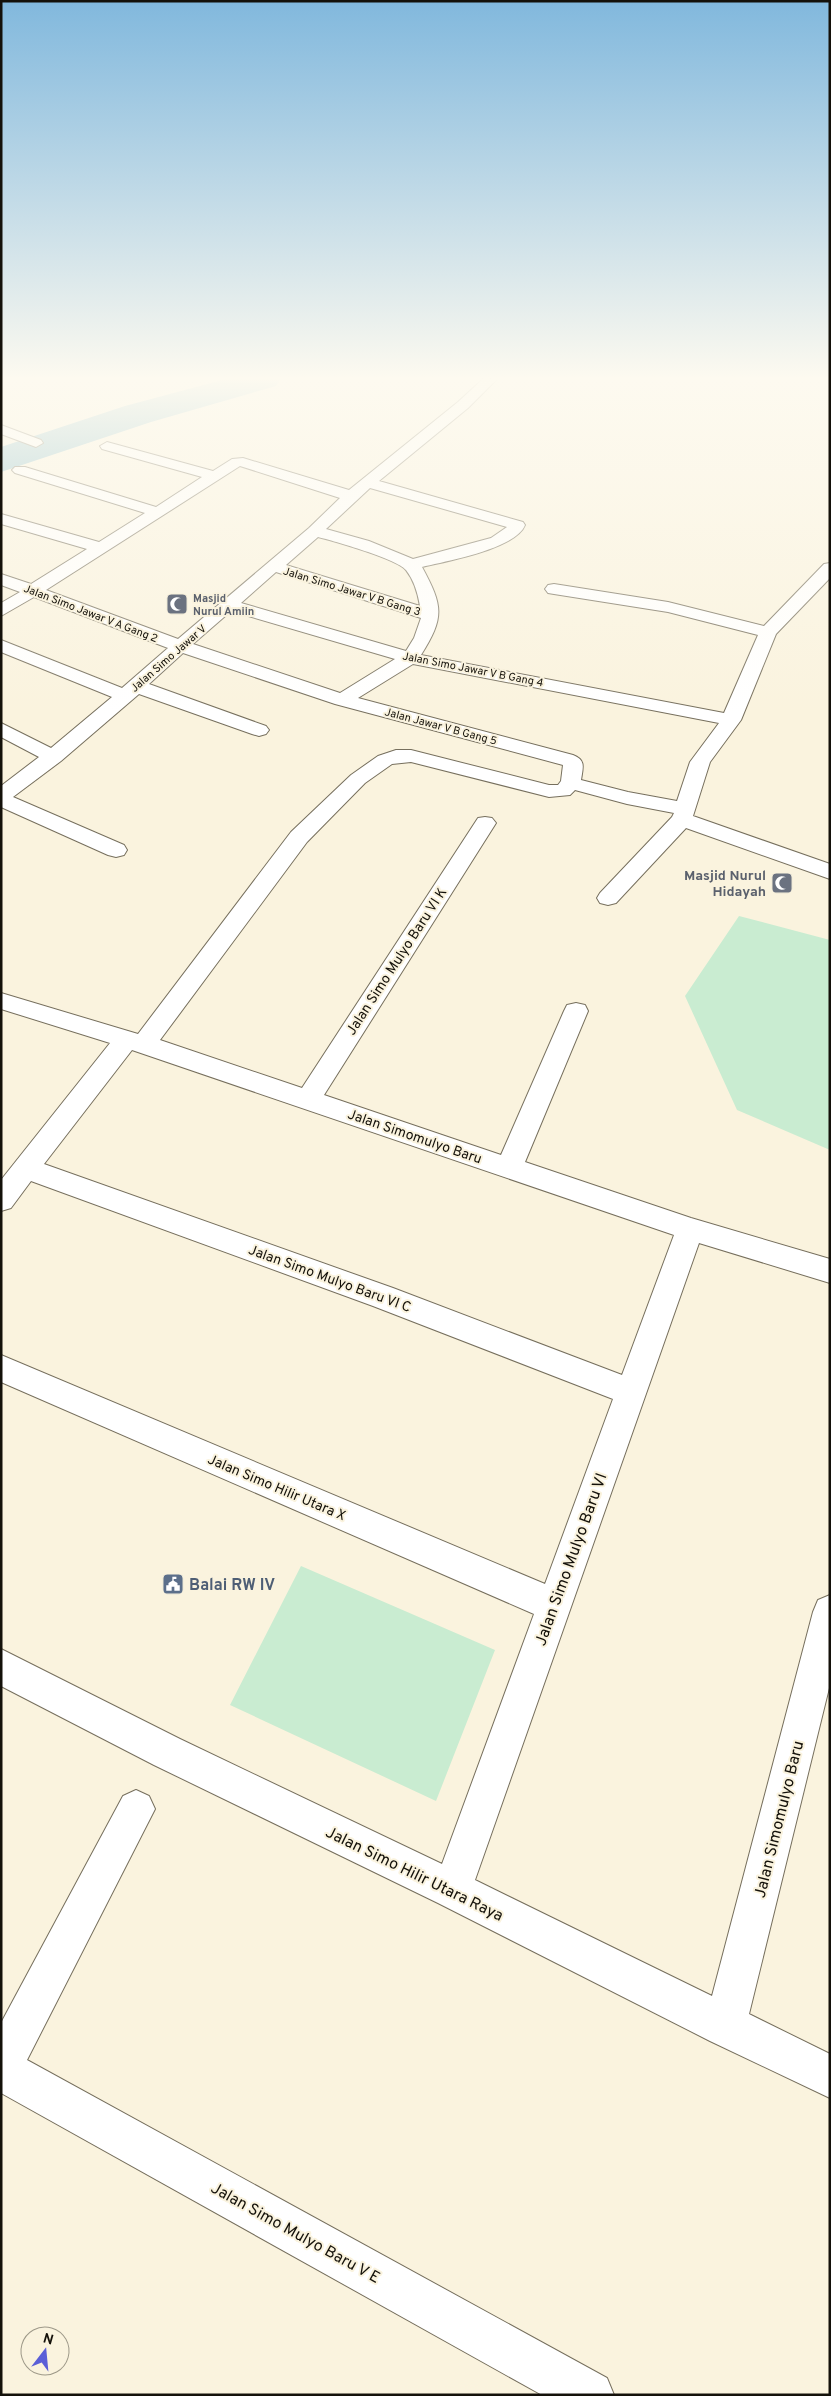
<svg xmlns="http://www.w3.org/2000/svg" width="831" height="2396" viewBox="0 0 831 2396" font-family="Overpass,sans-serif">
<style>
.green{fill:#c9ecd1}
.lines{fill:none;stroke-linecap:round;stroke-linejoin:round}
.river{fill:#87bdcc;fill-rule:evenodd}
.minor-casing{stroke:#766f5d;stroke-width:2}
.minor{fill:#fff;fill-rule:evenodd}
.labels{text-anchor:middle;stroke-width:4;stroke-linejoin:round;paint-order:stroke}
.far-street-label{font-size:11px;fill:#14110a;stroke:#faf3de}
.far-worship-label{font-size:11px;font-weight:bold;fill:#5b616d;stroke:#faf3de;text-anchor:start}
.worship-label{font-size:14px;font-weight:bold;fill:#5b616d;stroke:#faf3de;text-anchor:end}
.street-label{font-size:14px;fill:#14110a;stroke:#faf3de}
.near-street-label{font-size:16px;fill:#14110a;stroke:#faf3de}
.near-service-label{font-size:16px;font-weight:bold;fill:#4e5e75;stroke:#faf3de;text-anchor:start}
</style>
<rect width="100%" height="100%" fill="#faf3de"/>
<!-- green -->
<path class="green" d="M 739,916 L 830,940 L 830,1150 L 737,1110 L 685,996 Z
M 301,1566 L 495,1650 L 436,1801 L 230,1705 Z"/>
<g class="lines">
<!-- river -->
<path class="river" d="M 226,379 L 281,379 L 276,386 L 151,422 L 1,472 L 1,447 L 125,406 Z"/>
<!-- minor casing -->
<g class="minor-casing">
<path id="minor" d="M 483,379 L 497,379 L 468,408 L 379,481 L 523,522 L 525,525 C 516,549 446,561 422,567 C 443,606 445,617 421,655 L 724,713 L 758,635 L 668,612 L 554,594 L 548,593 L 545,589 L 548,585 L 554,584 L 668,602 L 764,626 L 824,564 L 830,563 L 830,578 L 776,634 L 741,720 L 710,762 L 693,816 L 830,864 L 830,879 L 686,828 L 616,903 L 608,905 L 600,903 L 597,898 L 600,893 L 672,817 L 674,813 L 627,804 L 575,790 L 570,795 L 549,797 L 411,762 L 392,764 L 365,783 L 307,842 L 160,1040 L 302,1088 L 478,818 L 485,817 L 492,818 L 496,823 L 324,1095 L 501,1155 L 564,1011 L 567,1005 L 576,1003 L 585,1005 L 588,1011 L 525,1162 L 691,1218 L 830,1259 L 830,1283 L 699,1243 L 475,1880 L 712,1996 L 813,1612 L 818,1600 L 830,1595 L 830,1684 L 749,2014 L 830,2054 L 830,2098 L 710,2041 L 438,1903 L 154,1765 L 1,1686 L 1,1649 L 180,1739 L 442,1864 L 534,1614 L 1,1382 L 1,1355 L 545,1584 L 613,1399 L 373,1306 L 31,1181 L 11,1208 L 1,1211 L 1,1180 L 110,1043 L 1,1009 L 1,993 L 138,1034 L 291,832 L 351,775 L 378,756 L 396,750 L 411,750 L 549,785 L 558,785 L 561,781 L 563,765 L 335,704 L 183,653 L 149,684 L 266,726 L 269,730 L 266,734 L 259,736 L 252,734 L 139,694 L 61,761 L 13,797 L 124,845 L 127,850 L 124,855 L 116,857 L 108,855 L 1,807 L 1,786 L 39,757 L 1,737 L 1,723 L 51,748 L 112,697 L 1,652 L 1,640 L 122,688 L 168,648 L 34,597 L 1,616 L 1,603 L 20,592 L 1,585 L 1,574 L 31,584 L 87,549 L 1,524 L 1,514 L 99,542 L 145,513 L 15,473 L 12,470 L 15,467 L 25,467 L 156,507 L 202,477 L 102,449 L 100,446 L 107,442 L 213,471 L 232,459 L 243,458 L 349,490 L 458,402 ZM 240,466 L 340,498 L 309,528 L 178,639 L 46,590 ZM 370,488 L 507,527 L 491,538 L 413,559 L 369,541 L 326,529 ZM 318,537 C 334,541 397,559 406,570 C 414,580 418,594 420,606 L 286,565 ZM 276,572 L 421,618 L 414,638 L 406,651 L 241,603 ZM 231,611 L 395,659 L 340,693 L 193,644 ZM 413,664 L 719,723 L 690,762 L 677,801 L 628,792 L 581,780 C 583,767 586,760 573,755 L 358,698 ZM 132,1050 L 674,1235 L 622,1375 L 393,1288 L 44,1164 Z
M 1,425 L 41,440 L 43,443 L 36,447 L 1,434 Z
M 136,1790 L 149,1796 L 155,1809 L 27,2060 L 607,2378 L 614,2395 L 542,2395 L 1,2093 L 1,2023 L 123,1796 Z"/>
</g>
<!-- minor -->
<use href="#minor" class="minor"/>
</g>
<!-- sky -->
<linearGradient id="sky" x2="0" y2="1"><stop stop-color="#81b8dd"/><stop offset="0.53" stop-color="#fdfaf0"/><stop offset="1" stop-color="#fdfaf0" stop-opacity="0"/></linearGradient>
<rect width="831" height="714" fill="url(#sky)"/>
<!-- icons -->
<defs>
<g id="mosque-square" transform="scale(1.125)"><rect x="-9" y="-9" width="18" height="18" rx="4" fill="#6b7280" stroke="#faf3de"/><path d="M3.5-4.9A6 6 0 1 0 3.5 4.9A5 5 0 1 1 3.5-4.9Z" fill="#fff"/></g>
<g id="civic-square" transform="scale(1.125)"><rect x="-9" y="-9" width="18" height="18" rx="4" fill="#5c6f8a" stroke="#faf3de"/><path d="M-.6-6.5H3V-4.5H.6V-3L4-1V1h2V6H-6V1h2V-1L-.6-3ZM-1.2 2.5V6h2.4V2.5Z" fill="#fff"/></g>
</defs>
<g fill-rule="evenodd">
<use href="#mosque-square" x="177" y="604"/>
<use href="#mosque-square" x="782" y="883"/>
<use href="#civic-square" x="173" y="1584"/>
</g>
<g class="labels">
<!-- far-street labels -->
<g class="far-street-label">
<text transform="translate(352 591) rotate(17)" y="4">Jalan Simo Jawar V B Gang 3</text>
<text transform="translate(91 613) rotate(21)" y="4">Jalan Simo Jawar V A Gang 2</text>
<text transform="translate(168 658) rotate(-41)" y="4">Jalan Simo Jawar V</text>
<text transform="translate(473 669) rotate(11)" y="4">Jalan Simo Jawar V B Gang 4</text>
<text transform="translate(441 726) rotate(15)" y="4">Jalan Jawar V B Gang 5</text>
</g>
<!-- far-worship labels -->
<g class="far-worship-label">
<text x="193" y="602">Masjid<tspan x="193" dy="13">Nurul Amiin</tspan></text>
</g>
<!-- worship labels -->
<g class="worship-label">
<text x="766" y="880">Masjid Nurul<tspan x="766" dy="16">Hidayah</tspan></text>
</g>
<!-- street labels -->
<g class="street-label">
<text transform="translate(396 961) rotate(-57)" y="5">Jalan Simo Mulyo Baru VI K</text>
<text transform="translate(415 1136) rotate(19)" y="5">Jalan Simomulyo Baru</text>
<text transform="translate(330 1278) rotate(20)" y="5">Jalan Simo Mulyo Baru VI C</text>
<text transform="translate(277 1487) rotate(23)" y="5">Jalan Simo Hilir Utara X</text>
</g>
<!-- near-street labels -->
<g class="near-street-label">
<text transform="translate(570 1559) rotate(-70)" y="6">Jalan Simo Mulyo Baru VI</text>
<text transform="translate(778 1819) rotate(-76)" y="6">Jalan Simomulyo Baru</text>
<text transform="translate(415 1873) rotate(26)" y="6">Jalan Simo Hilir Utara Raya</text>
<text transform="translate(296 2232) rotate(29)" y="6">Jalan Simo Mulyo Baru V E</text>
</g>
<!-- near-service labels -->
<g class="near-service-label">
<text x="189" y="1590">Balai RW IV</text>
</g>
</g>
<!-- border -->
<rect width="831" height="2396" fill="none" stroke="#14110a" stroke-width="5"/>
<!-- north arrow -->
<g transform="translate(45 2351) rotate(16)"><circle r="24" fill="#faf3de" stroke="#9e9989"/>
<path d="M0-4L9 19L0 12L-9 19Z" fill="#5b5fd7"/>
<text y="-8" font-size="14" font-weight="bold" text-anchor="middle" fill="#14110a">N</text>
</g>
</svg>
